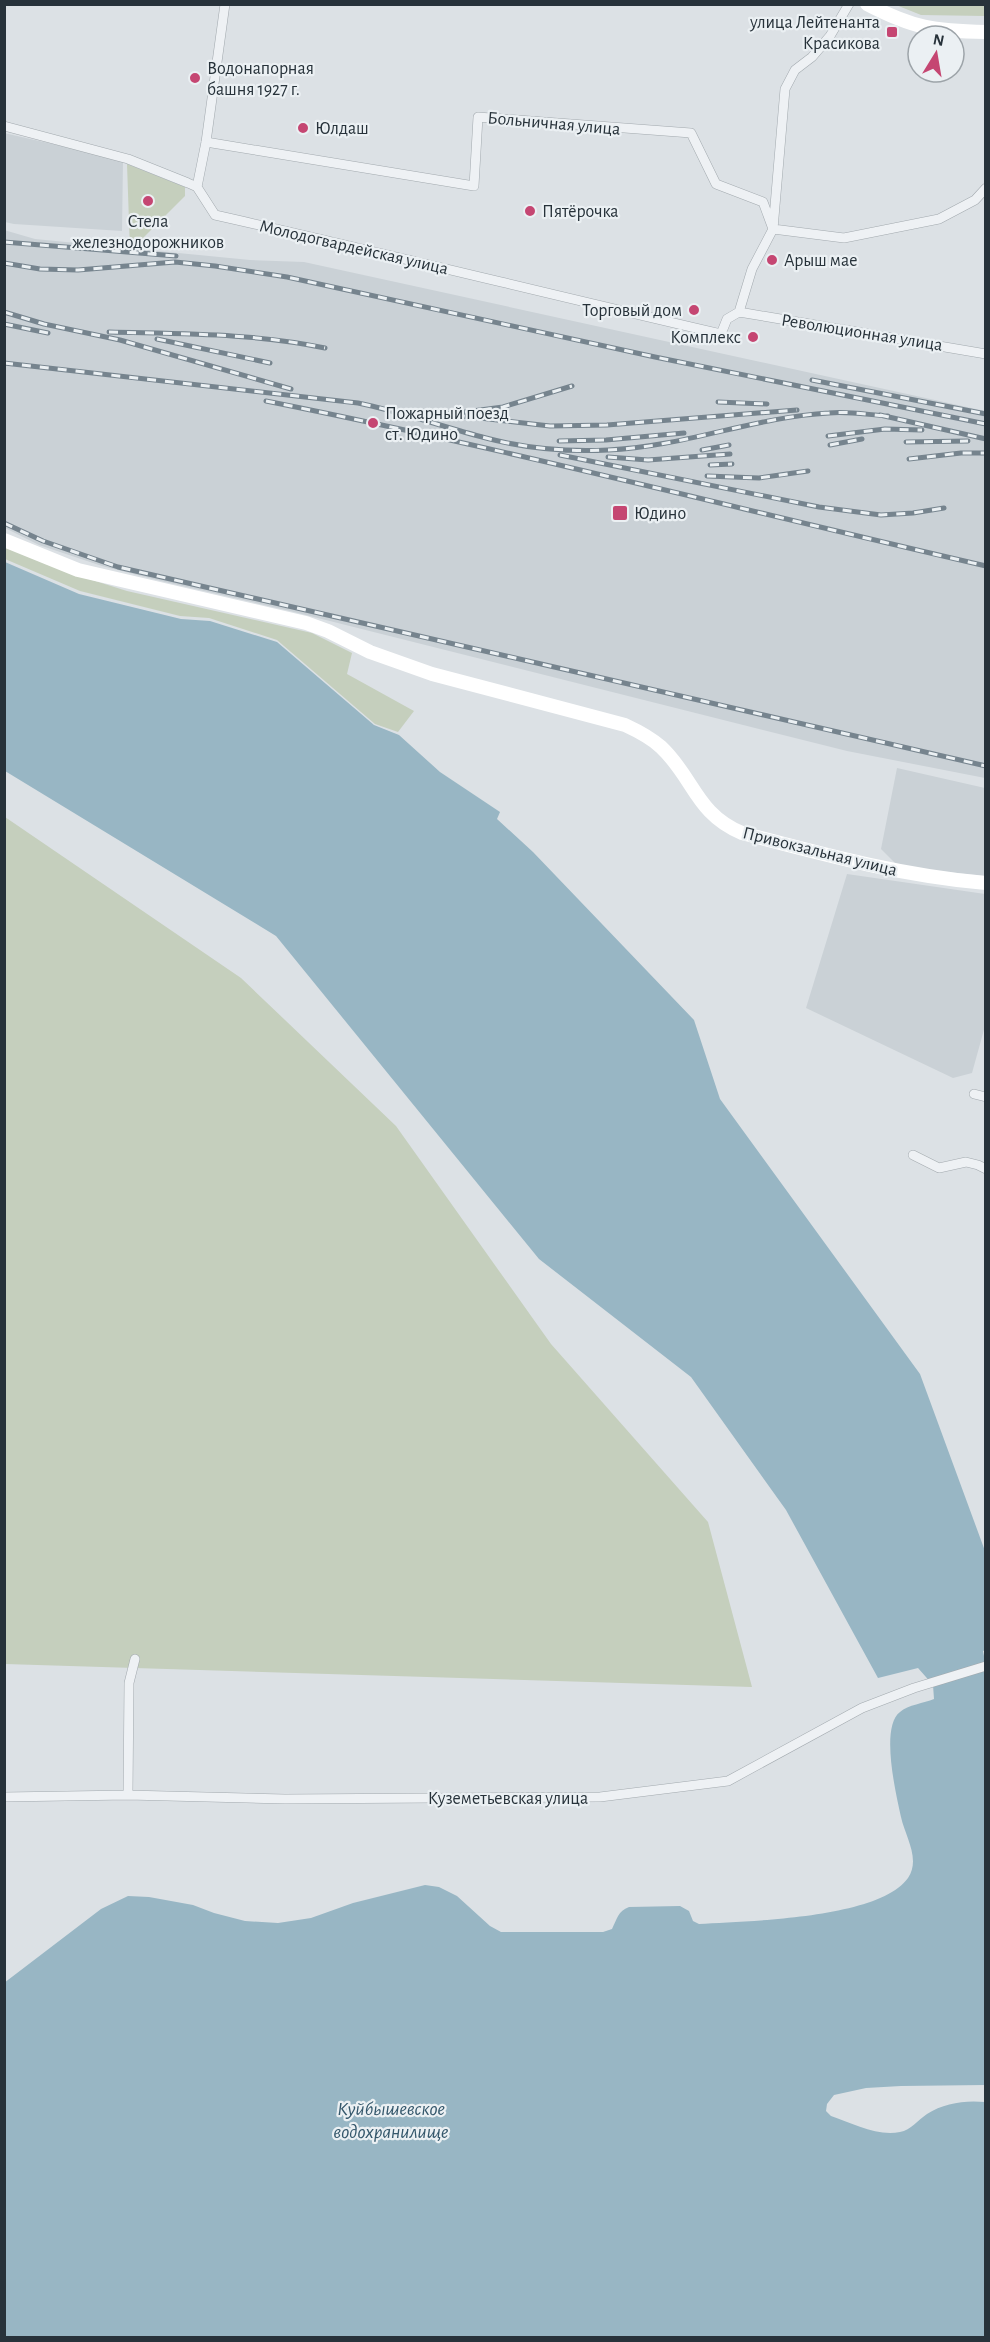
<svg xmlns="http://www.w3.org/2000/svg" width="990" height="2342" viewBox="0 0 990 2342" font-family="'Alegreya Sans',sans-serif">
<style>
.built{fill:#cad1d6}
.green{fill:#c5cfbd}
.water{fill:#98b6c4}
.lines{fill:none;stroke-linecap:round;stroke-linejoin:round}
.street-casing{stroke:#a2a9ae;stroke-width:10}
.street{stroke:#eef1f4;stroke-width:9}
.secondary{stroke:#fff;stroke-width:14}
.rail-casing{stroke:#76848e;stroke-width:5}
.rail{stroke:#ebf0f3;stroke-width:3;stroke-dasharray:9;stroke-linecap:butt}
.poi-dot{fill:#c54672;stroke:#ebf0f3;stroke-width:2}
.labels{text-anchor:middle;stroke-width:4.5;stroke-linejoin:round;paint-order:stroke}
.poi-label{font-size:18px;fill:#27323a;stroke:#ebf0f3;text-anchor:start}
.street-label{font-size:18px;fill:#27323a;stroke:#ebf0f3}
.water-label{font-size:20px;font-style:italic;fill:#34576b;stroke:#ebf0f3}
</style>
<rect width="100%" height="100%" fill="#dce1e5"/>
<!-- built -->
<path class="built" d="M 4,133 L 123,160 L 122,231 L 14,224 L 5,222 Z
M 4,230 L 35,239 L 250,260 L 304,262 L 985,411 L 985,778 L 847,751 L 290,611 L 165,582 L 102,566 L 39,545 L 5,528 Z
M 897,768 L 985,788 L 985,876 L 899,867 L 881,849 Z
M 847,874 L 985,894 L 985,1026 L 972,1073 L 953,1078 L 806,1008 Z"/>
<!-- green -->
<path class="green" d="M 896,5 L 985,5 L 985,16 L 921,15 Z
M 127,164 L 185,187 L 185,196 L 130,251 Z
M 5,547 L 76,575 L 127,591 L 312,633 L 352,653 L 347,674 L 414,711 L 398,732 L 375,724 L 277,640 L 209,618 L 180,616 L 80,591 L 5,559 Z
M 5,817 L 241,978 L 396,1126 L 551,1344 L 708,1522 L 752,1687 L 5,1664 Z"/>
<!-- water -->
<path class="water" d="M 5,562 L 79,594 L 181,619 L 210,621 L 277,642 L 374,725 L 399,735 L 440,772 L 500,812 L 497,819 L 533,852 L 694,1020 L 720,1099 L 920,1374 L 985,1551 L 986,1650 L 983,1651 L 986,1666 L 985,2085 L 901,2086 L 866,2088 L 834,2095 L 827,2104 L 826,2111 L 831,2116 C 852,2123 878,2137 900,2132 C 911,2130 918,2120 927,2114 C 944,2103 965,2100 985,2102 L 985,2337 L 5,2337 L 4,1983 L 101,1909 L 128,1896 L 149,1897 L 193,1905 L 214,1913 L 245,1921 L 278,1923 L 311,1918 L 353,1903 L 425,1885 L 439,1887 L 457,1896 L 490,1926 L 501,1932 L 603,1932 L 612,1929 C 617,1919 618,1911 629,1907 L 680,1906 L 689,1911 L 693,1921 L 699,1924 C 747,1921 879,1919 908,1878 C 921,1859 905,1836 901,1817 C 896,1794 880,1727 900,1712 C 908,1705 924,1703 934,1699 L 933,1685 L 918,1668 L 878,1678 L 786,1510 L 691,1377 L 539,1259 L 276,936 L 5,771 Z"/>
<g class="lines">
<!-- street casing -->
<g class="street-casing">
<path id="street" d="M 4,126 L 128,159 L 188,183 L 197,187 L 215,215 C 384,253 552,295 721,334 L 727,319 L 739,312 L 752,269 L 773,229 L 785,89 L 795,70 L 812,57 L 830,36 L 849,4
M 206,142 L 474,186 L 478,117 L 691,133 L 716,184 L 763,202 L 773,229 L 844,238 L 939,219 L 975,200 L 986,188
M 197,187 L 206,142 L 225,4
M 739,312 L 986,354
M 974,1094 L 986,1097
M 913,1155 L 939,1168 L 966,1162 L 978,1165 L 986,1169
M 128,1795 L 129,1683 L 135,1659
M 4,1797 L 128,1795 L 285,1799 L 600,1797 L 728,1781 L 862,1708 L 914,1688 L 986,1666"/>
</g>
<!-- street -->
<use href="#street" class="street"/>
<!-- secondary -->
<path class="secondary" d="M 867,4 C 913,28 934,31 986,32
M 4,540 L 78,570 L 306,623 L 328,631 L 370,652 L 432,674 L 625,725 C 638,731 650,737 661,747 C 694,778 696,814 742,833 C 822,854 902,876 986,883"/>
<!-- rail casing -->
<g class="rail-casing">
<path id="rail" d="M 4,242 L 176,256
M 4,263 L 40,269 L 78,270 L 175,262 L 215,266 L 287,277 L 655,357 L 986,424
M 4,312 L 44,324 L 120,340 L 291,389
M 4,324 L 48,333
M 109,332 C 182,334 254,333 325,348
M 157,339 L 270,363
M 4,363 L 358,403 C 402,412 443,427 486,438 C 524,448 568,452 608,450 C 683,447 754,417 829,413 C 848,411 869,415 888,416
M 812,380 L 986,414
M 266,401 C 508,449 746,511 986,566
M 718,402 L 767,404
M 420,411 L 550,426 L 607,425 L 797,410
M 465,412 L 503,407 L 572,386
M 880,415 L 986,439
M 828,436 L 885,429 L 922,430
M 559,441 L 606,440 L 684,433
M 906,442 L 968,441
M 830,445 L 862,439
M 702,450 L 729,445
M 560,455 L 819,507 L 881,515 L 913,513 L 944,508
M 608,457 L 648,460 L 730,454
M 909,459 L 961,453 L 986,453
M 710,465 L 732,464
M 707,476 L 759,478 L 808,471
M 4,523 L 43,541 L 118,567 L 986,766"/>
</g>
<!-- rail -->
<use href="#rail" class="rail"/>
</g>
<!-- markers -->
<g class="poi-dot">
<rect x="886" y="26" width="12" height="12" rx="3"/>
<circle cx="195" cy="78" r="6"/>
<circle cx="303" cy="128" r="6"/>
<circle cx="148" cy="201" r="6"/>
<circle cx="530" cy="211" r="6"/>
<circle cx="772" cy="260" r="6"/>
<circle cx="694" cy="310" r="6"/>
<circle cx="753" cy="337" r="6"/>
<circle cx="373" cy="423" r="6"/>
<rect x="612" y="505" width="16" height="16" rx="3"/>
</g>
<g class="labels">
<!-- poi labels -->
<g class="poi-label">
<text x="880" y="28" text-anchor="end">улица Лейтенанта<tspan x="880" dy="21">Красикова</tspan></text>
<text x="207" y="74">Водонапорная<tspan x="207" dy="21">башня 1927 г.</tspan></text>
<text x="315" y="134">Юлдаш</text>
<text x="542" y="217">Пятёрочка</text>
<text x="148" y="227" text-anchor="middle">Стела<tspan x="148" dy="21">железнодорожников</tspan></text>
<text x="784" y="266">Арыш мае</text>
<text x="682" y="316" text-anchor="end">Торговый дом</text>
<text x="741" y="343" text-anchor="end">Комплекс</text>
<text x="385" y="419">Пожарный поезд<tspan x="385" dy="21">ст. Юдино</tspan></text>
<text x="634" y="519">Юдино</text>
</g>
<!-- street labels -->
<g class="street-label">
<text transform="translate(554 123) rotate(5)" y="6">Больничная улица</text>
<text transform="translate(354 247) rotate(13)" y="6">Молодогвардейская улица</text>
<text transform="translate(862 332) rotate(9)" y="6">Революционная улица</text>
<text transform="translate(820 851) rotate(14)" y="6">Привокзальная улица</text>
<text x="508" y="1804">Куземетьевская улица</text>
</g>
<!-- water labels -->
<g class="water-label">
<text x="391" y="2115">Куйбышевское<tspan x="391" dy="23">водохранилище</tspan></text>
</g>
</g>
<!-- border -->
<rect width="990" height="2342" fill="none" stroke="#27323a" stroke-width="12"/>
<!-- north arrow -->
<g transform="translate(936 54) rotate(11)"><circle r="28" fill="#ebf0f3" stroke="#9da4a9" stroke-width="1.5"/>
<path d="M0-4.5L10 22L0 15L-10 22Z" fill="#c54672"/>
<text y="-9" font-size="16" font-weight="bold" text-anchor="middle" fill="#27323a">N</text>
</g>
</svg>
